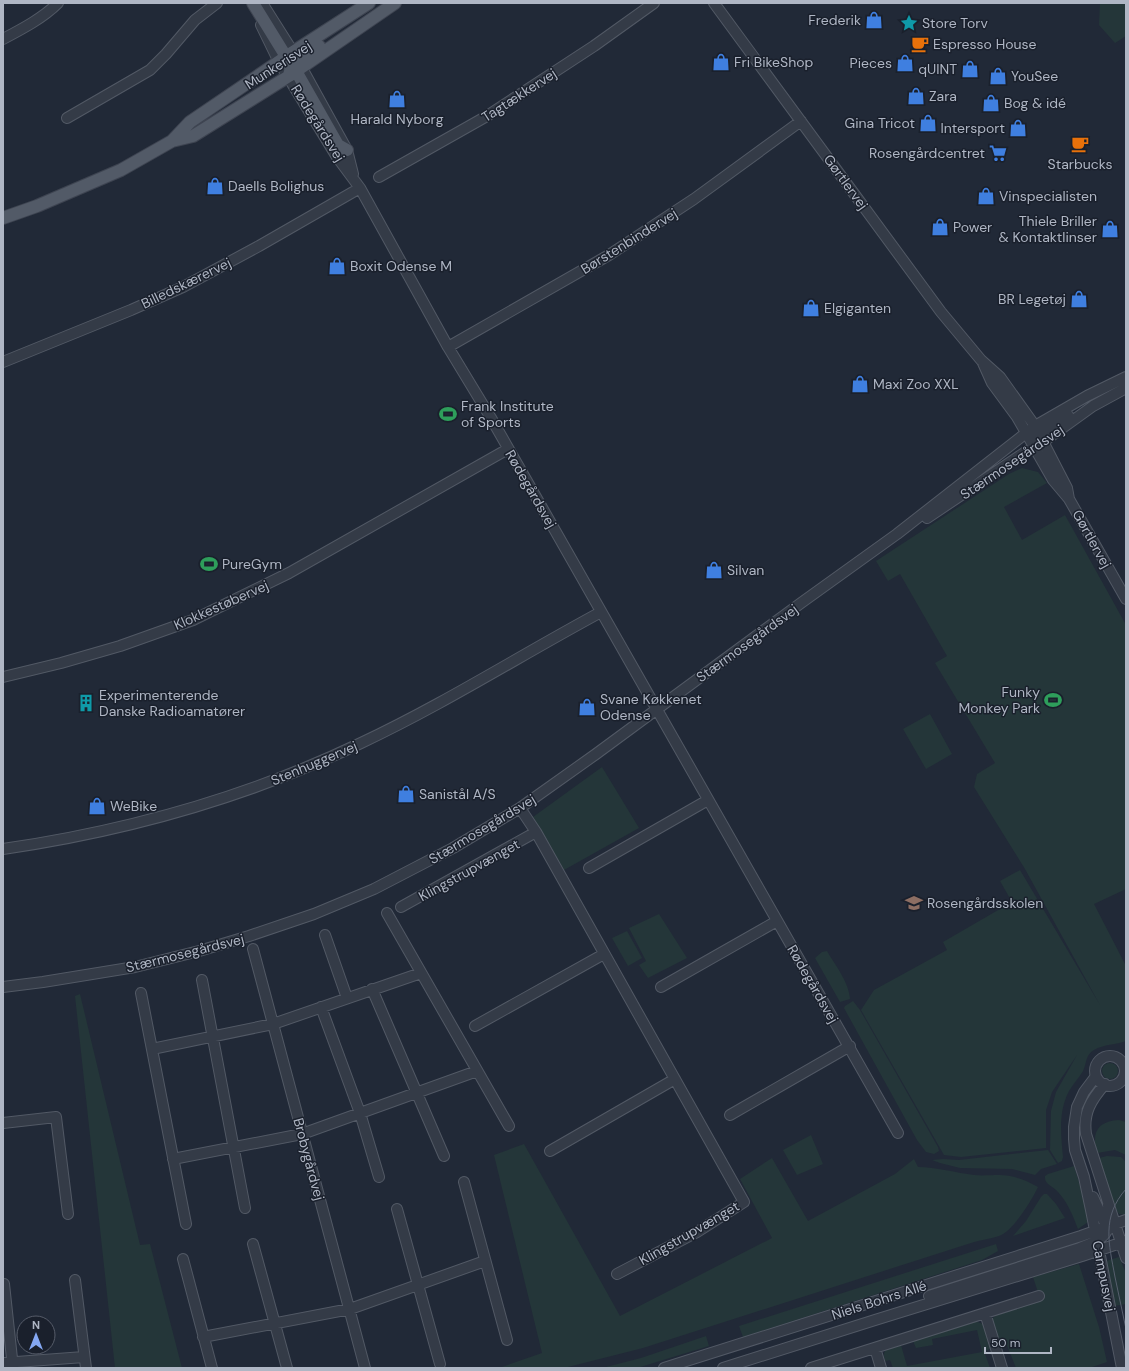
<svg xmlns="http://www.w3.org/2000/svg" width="1129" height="1371" viewBox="0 0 1129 1371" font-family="'DM Sans',sans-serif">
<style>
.green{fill:#243639}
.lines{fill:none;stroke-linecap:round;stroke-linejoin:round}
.minor-casing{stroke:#525965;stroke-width:12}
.major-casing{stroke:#3e4451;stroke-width:14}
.minor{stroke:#343b47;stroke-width:10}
.major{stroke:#525a67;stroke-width:12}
.tram{stroke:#575f6e;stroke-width:1}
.labels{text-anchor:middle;stroke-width:3;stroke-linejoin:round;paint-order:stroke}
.poi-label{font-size:14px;fill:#afb6c4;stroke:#1a202c;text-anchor:start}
.street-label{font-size:14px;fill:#afb6c4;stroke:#1a202c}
</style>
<rect width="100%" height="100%" fill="#212937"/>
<!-- green -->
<path class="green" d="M 1100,3 L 1126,3 L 1126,36 L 1115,43 L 1099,25 Z
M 1022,468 L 1038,472 L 1047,483 L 1004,507 L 1022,540 L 1065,515 L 1126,625 L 1126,889 L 1094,904 L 1126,966 L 1126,1041 C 1116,1045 1104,1044 1094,1050 C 1085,1055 1087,1063 1083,1071 C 1079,1078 1073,1084 1069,1091 C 1058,1112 1061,1135 1063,1157 L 1062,1161 L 1058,1163 L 1050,1150 L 1051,1111 L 1056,1092 L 1077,1055 L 1052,1092 L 1046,1110 L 1046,1148 L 961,1157 L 944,1155 L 861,1010 L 874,990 L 947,950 L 943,942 L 1012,902 L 1000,881 L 1020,870 L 1100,1005 L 1025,869 L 974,787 L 977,774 L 995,763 L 935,663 L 947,656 L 900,574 L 888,581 L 876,561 L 1009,474 Z
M 930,714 L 952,754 L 926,769 L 903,729 Z
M 602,767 L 639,828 L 564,870 L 533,817 Z
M 659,914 L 687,958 L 648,978 L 639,965 L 646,961 L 629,928 Z
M 627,931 L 642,958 L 628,966 L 612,938 Z
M 827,951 C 835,965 849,982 850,999 L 840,1002 L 815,958 L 822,952 Z
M 80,994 L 140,1245 L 150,1244 L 182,1368 L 115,1368 L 75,996 Z
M 853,1001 L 860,1010 L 938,1147 L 939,1151 L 934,1154 L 926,1152 L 917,1140 L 844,1008 L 845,1006 Z
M1102 1071a8 8 0 1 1 16 0a8 8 0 1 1-16 0Z
M 1119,1120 L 1126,1122 L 1126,1155 L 1115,1150 L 1097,1153 C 1091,1132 1098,1121 1119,1120 Z
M 811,1135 L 823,1164 L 797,1175 L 783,1150 Z
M 524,1144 L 620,1316 L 772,1238 L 740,1179 L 772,1158 L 808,1221 L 895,1174 L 914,1159 L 918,1167 C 935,1167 957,1173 974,1175 C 982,1176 991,1175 999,1175 C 1013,1175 1026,1180 1038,1187 C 1032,1200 1013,1231 999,1236 C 990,1239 980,1240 971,1243 L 643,1348 L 564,1368 L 499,1368 L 542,1353 L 494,1155 Z
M 1048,1150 L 1057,1164 L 1041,1169 L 1035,1175 L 1012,1169 L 960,1168 L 940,1163 L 932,1160 L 943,1159 L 959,1160 Z
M 1107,1156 L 1121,1157 L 1126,1162 L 1126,1215 L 1119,1214 L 1113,1205 L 1099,1158 Z
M 1074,1166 L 1089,1215 L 1088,1222 L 1078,1229 C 1073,1216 1068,1203 1058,1192 C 1053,1186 1044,1185 1045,1176 L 1048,1174 Z
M 1044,1194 L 1047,1194 L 1056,1204 L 1065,1218 L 1013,1236 L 1026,1221 L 1041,1197 Z
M 996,1244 L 998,1251 L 982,1260 L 743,1337 L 739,1326 Z
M 1119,1257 L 1126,1273 L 1126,1304 L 1114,1306 L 1106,1261 Z
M 1079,1264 L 1099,1327 L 1107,1362 L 1089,1368 L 1016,1368 L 1004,1338 L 998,1340 L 992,1319 L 998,1313 L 1038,1292 L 1033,1277 Z
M 975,1321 L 983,1324 L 991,1349 L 984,1351 L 990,1368 L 893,1368 L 890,1360 L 885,1361 C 881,1347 890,1348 901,1345 L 907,1366 L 982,1352 L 977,1330 L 932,1339 L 933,1345 L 916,1348 L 913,1341 Z
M 706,1336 L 709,1346 L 637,1368 L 602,1368 L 641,1358 Z"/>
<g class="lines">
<!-- minor casing -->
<g class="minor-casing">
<path id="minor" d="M 262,3 L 293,52 L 347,150 L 353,174
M 714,3 L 941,312 L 981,360 L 1000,377 L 1035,426 L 1067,488 L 1069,499
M 261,25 L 279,62 L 337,157 L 360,188 L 448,347 L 491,418 L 898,1133
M 3,39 C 22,29 43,18 58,3
M 67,118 L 150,70 L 166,54 L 195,20 L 217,3
M 379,177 L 487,116 L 594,46 L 654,3
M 448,347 L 609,255 L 694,199 L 801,121
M 3,362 L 131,310 L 183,287 L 259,246 L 360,188
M 983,363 L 992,383 L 1017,417 L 1053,480 L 1069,499 L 1126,599
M 1036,438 L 1039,434 L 1068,415
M 927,518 L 1024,453 L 1043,442 L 1093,406 L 1126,388
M 3,677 L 61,663 L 120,646 L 193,620 L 289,573 L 508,449
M 520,808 L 536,832 L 744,1202 L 697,1232 L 617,1274
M 3,849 C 127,831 248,797 361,743 C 444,704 521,655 601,612
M 589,868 L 708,800
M 401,907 L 536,832
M 387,913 L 509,1126
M 325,935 L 347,998
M 253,949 L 365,1368
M 202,980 L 245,1208
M 3,987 L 43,982 L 135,967 L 199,951 L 249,936 L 314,914 L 374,889 L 453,848 L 520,808 L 596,754 L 801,603 L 897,534 L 1035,426 L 1087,396 L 1126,377
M 661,987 L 777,921
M 372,989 L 444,1156
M 141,993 L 186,1224
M 321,1007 L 360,1113 L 379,1177
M 475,1026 L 604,954
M 152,1049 L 273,1024 L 421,973
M1095 1071a15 15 0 1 1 30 0a15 15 0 1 1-30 0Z
M 1096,1076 L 1084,1092 L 1077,1107 L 1074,1127 L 1074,1139 L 1075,1150 L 1084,1177 L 1091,1210 L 1122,1368
M 1105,1084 C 1091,1100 1083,1113 1086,1134 L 1126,1258
M 730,1115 L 850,1046
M 3,1123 L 56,1117 L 68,1214
M 550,1151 L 675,1079
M 173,1159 L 302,1134 L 477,1071
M 464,1182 L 507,1340
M 1093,1197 L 1108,1230
M 397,1209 L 440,1364
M 253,1244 L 287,1368
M 183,1259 L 212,1368
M 75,1280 L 86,1368
M 4,1284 L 13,1368
M 929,1296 L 1080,1248 C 1106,1237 1112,1235 1108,1205
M 985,1313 L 1002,1368
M 203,1337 L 350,1309 L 485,1261
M 875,1348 L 881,1368
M 3,1363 L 84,1357
M 664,1368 L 1081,1236 L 1126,1220
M 723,1368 L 875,1320 L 1082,1256 L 1126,1241
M 811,1368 L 1039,1296"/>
</g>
<!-- major casing -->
<g class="major-casing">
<path id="major" d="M 253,3 L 290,63
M 290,67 L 296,71 L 338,145 L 347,150
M 289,75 L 292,64 L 319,46
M 172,141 L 190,122 L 293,52 L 369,3
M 3,218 L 37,206 L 121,170 L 172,141 L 193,136 L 289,76 L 395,3"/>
</g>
<!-- minor -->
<use href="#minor" class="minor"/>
<!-- major -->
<use href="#major" class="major"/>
<!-- tram -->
<path class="tram" d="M 1126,1189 C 1101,1217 1109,1244 1115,1277 C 1119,1294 1122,1312 1126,1329"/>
</g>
<!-- icons -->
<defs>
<g id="shop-bare" transform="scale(1.38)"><path d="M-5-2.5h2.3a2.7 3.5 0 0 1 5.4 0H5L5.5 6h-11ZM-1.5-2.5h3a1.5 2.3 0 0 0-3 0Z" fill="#3f7fe0" stroke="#1a202c" stroke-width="2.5" paint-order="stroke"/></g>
<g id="sight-bare" transform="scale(1.38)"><path d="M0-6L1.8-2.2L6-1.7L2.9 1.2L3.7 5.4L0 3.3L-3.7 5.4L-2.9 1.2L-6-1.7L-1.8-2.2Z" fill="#0f9aa8" stroke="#1a202c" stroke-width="2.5" paint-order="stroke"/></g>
<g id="cafe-bare" transform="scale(1.38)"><path d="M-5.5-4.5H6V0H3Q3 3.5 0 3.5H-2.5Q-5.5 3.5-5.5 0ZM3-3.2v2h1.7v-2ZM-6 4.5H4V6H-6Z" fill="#e8710a" stroke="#1a202c" stroke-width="2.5" paint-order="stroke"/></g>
<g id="supermarket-bare" transform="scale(1.38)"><path d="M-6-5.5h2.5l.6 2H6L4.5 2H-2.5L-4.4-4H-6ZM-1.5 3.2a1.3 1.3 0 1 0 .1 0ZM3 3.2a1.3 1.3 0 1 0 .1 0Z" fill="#3f7fe0" stroke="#1a202c" stroke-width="2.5" paint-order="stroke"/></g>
<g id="stadium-bare" transform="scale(1.38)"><path d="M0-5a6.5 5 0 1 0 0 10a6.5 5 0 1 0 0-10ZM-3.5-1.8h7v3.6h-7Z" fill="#2e9e5b" stroke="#1a202c" stroke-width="2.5" paint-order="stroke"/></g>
<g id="building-bare" transform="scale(1.38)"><path d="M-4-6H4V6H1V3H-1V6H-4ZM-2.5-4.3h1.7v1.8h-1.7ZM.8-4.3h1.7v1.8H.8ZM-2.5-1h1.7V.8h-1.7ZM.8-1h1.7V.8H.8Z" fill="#0f9aa8" stroke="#1a202c" stroke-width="2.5" paint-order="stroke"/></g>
<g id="school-bare" transform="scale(1.38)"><path d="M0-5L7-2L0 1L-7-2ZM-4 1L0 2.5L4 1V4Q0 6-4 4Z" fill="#8d6e63" stroke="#1a202c" stroke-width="2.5" paint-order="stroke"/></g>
</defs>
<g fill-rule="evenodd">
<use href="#shop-bare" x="874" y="20"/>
<use href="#sight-bare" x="909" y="23"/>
<use href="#cafe-bare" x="920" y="44"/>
<use href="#shop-bare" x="721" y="62"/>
<use href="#shop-bare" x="905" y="63"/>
<use href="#shop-bare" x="970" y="69"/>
<use href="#shop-bare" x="998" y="76"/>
<use href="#shop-bare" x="916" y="96"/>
<use href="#shop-bare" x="397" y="99"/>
<use href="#shop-bare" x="991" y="103"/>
<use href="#shop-bare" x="928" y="123"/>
<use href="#shop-bare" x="1018" y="128"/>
<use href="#cafe-bare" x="1080" y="144"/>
<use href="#supermarket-bare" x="998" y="153"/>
<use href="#shop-bare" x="215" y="186"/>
<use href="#shop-bare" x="986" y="196"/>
<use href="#shop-bare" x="940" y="227"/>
<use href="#shop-bare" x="1110" y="229"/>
<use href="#shop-bare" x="337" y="266"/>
<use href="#shop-bare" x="1079" y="299"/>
<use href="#shop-bare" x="811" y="308"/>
<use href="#shop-bare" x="860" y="384"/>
<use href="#stadium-bare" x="448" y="414"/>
<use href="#stadium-bare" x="209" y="564"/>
<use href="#shop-bare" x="714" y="570"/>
<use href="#stadium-bare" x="1053" y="700"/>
<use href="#building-bare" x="86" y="703"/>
<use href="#shop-bare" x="587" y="707"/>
<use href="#shop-bare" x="406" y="794"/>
<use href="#shop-bare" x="97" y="806"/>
<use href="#school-bare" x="914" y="903"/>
</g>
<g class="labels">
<!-- poi labels -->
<g class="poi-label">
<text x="861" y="25" text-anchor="end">Frederik</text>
<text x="922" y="28">Store Torv</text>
<text x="933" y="49">Espresso House</text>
<text x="734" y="67">Fri BikeShop</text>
<text x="892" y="68" text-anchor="end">Pieces</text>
<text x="957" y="74" text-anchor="end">qUINT</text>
<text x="1011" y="81">YouSee</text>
<text x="929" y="101">Zara</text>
<text x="1004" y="108">Bog &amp; idé</text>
<text x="397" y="124" text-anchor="middle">Harald Nyborg</text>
<text x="915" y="128" text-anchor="end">Gina Tricot</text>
<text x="1005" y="133" text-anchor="end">Intersport</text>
<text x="985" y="158" text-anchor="end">Rosengårdcentret</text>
<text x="1080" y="169" text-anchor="middle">Starbucks</text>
<text x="228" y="191">Daells Bolighus</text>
<text x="999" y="201">Vinspecialisten</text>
<text x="1097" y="226" text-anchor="end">Thiele Briller<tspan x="1097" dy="16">&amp; Kontaktlinser</tspan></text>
<text x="953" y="232">Power</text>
<text x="350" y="271">Boxit Odense M</text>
<text x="1066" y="304" text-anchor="end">BR Legetøj</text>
<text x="824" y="313">Elgiganten</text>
<text x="873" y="389">Maxi Zoo XXL</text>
<text x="461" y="411">Frank Institute<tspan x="461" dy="16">of Sports</tspan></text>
<text x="222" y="569">PureGym</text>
<text x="727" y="575">Silvan</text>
<text x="1040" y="697" text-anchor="end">Funky<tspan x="1040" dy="16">Monkey Park</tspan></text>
<text x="99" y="700">Experimenterende<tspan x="99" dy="16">Danske Radioamatører</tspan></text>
<text x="600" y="704">Svane Køkkenet<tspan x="600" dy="16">Odense</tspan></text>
<text x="419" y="799">Sanistål A/S</text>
<text x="110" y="811">WeBike</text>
<text x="927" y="908">Rosengårdsskolen</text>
</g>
<!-- street labels -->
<g class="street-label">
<text transform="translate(278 65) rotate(-33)" y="5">Munkerisvej</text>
<text transform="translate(519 95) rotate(-33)" y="5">Tagtækkervej</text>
<text transform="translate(318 123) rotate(58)" y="5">Rødegårdsvej</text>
<text transform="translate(846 182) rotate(54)" y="5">Gørtlervej</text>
<text transform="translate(629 241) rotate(-32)" y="5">Børstenbindervej</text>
<text transform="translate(186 283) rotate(-26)" y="5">Billedskærervej</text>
<text transform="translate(1012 462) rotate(-34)" y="5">Stærmosegårdsvej</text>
<text transform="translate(531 489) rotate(60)" y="5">Rødegårdsvej</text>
<text transform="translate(1092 539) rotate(61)" y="5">Gørtlervej</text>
<text transform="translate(221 605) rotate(-24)" y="5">Klokkestøbervej</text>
<text transform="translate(747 643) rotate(-36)" y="5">Stærmosegårdsvej</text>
<text transform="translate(314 763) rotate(-23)" y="5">Stenhuggervej</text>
<text transform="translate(482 829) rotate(-31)" y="5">Stærmosegårdsvej</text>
<text transform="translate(469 870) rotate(-29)" y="5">Klingstrupvænget</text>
<text transform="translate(185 953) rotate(-14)" y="5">Stærmosegårdsvej</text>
<text transform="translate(813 984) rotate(60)" y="5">Rødegårdsvej</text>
<text transform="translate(309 1159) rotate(75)" y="5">Brobygårdvej</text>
<text transform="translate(689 1233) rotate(-30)" y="5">Klingstrupvænget</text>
<text transform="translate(1104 1276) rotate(79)" y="5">Campusvej</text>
<text transform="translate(879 1300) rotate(-18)" y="5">Niels Bohrs Allé</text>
</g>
</g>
<!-- border -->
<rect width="1129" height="1371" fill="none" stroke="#afb6c4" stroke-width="8"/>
<!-- north arrow -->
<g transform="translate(36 1335)"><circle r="19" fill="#1a202c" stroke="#565c69"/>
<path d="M0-3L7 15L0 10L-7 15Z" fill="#85a8f3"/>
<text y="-6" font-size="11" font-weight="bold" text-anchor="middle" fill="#afb6c4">N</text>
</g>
<!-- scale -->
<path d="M985 1347v6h66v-6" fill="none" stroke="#afb6c4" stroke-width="2"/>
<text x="991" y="1347" font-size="12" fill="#afb6c4" stroke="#1a202c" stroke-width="3" paint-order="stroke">50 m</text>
</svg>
